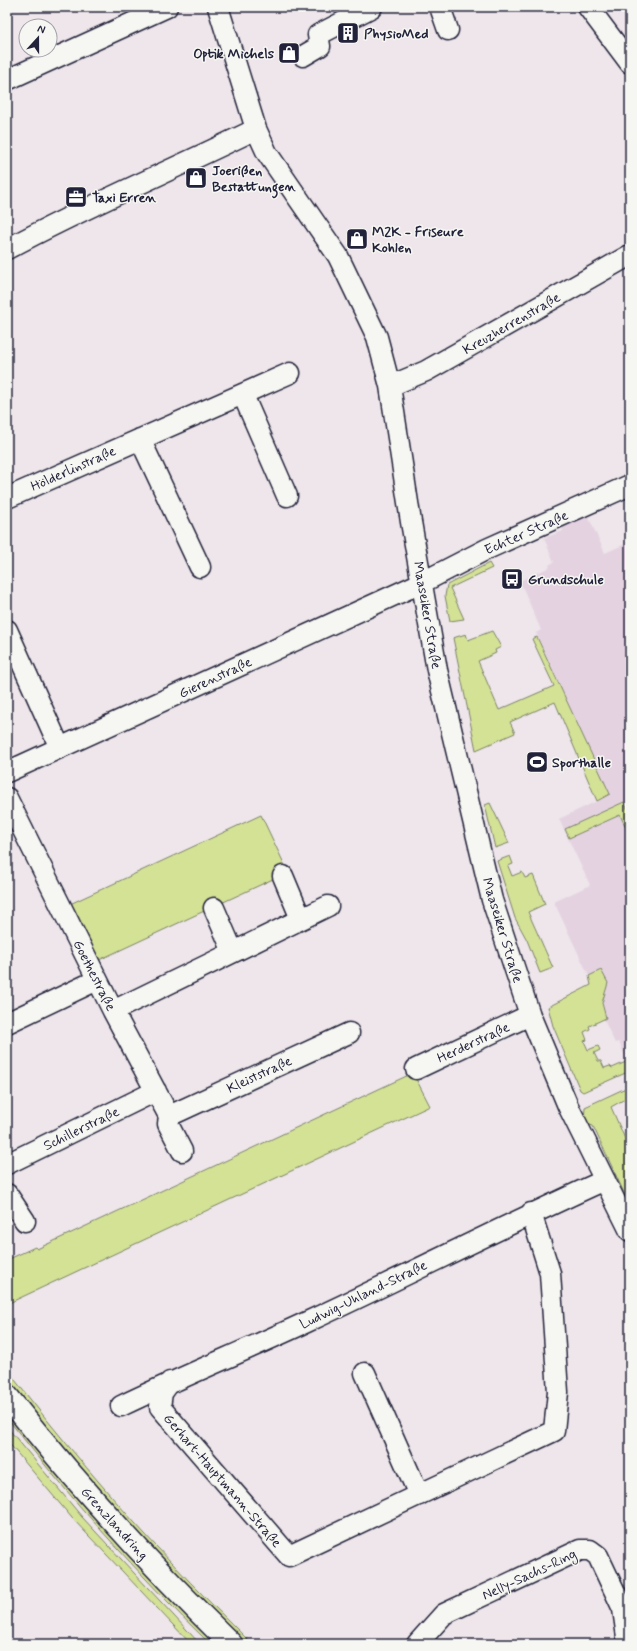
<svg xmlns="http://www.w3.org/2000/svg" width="637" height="1651" viewBox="0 0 637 1651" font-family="Mynerve,sans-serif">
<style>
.built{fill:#e4d2e1}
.green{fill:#d4e296;stroke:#7b8268}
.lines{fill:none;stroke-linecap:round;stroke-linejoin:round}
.minor-casing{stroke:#22223b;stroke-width:23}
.major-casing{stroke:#22223b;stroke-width:25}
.minor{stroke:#f6f6f2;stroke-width:20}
.major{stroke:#f6f6f2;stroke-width:22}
.labels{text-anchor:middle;stroke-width:3;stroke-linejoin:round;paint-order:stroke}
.poi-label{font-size:14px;font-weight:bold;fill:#22223b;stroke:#f6f6f2;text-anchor:start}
.street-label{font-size:14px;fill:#22223b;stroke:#f6f6f2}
</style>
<rect width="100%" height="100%" fill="#eee6ea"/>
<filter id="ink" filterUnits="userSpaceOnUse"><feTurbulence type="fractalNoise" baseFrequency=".025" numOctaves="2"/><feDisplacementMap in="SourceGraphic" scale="8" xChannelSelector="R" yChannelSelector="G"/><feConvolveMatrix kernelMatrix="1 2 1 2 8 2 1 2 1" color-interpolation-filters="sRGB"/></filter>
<g filter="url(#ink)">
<!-- built -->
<path class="built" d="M 587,514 L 605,553 L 630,542 L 630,1057 L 626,1059 L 619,1042 L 615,1043 L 604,1020 L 606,1017 L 602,1003 L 601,971 L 589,976 L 554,902 L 590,885 L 559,819 L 610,795 L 536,633 L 541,630 L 520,581 L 550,567 L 549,565 L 554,562 L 544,538 L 563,531 L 562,526 Z"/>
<!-- green -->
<path class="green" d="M 489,563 L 492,568 L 450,588 L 464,619 L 450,621 L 445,596 L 447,585 Z
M 492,631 L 501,647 L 495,650 L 496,653 L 478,661 L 499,710 L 554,686 L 532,639 L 537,637 L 610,794 L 597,801 L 555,702 L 510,722 L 515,733 L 476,750 L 453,638 L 466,634 L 468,640 Z
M 624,802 L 630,814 L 630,836 L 620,815 L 569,838 L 565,829 Z
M 490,803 L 509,843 L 495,848 L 485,805 Z
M 261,815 L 288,872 L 99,960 L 70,904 Z
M 510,856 L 513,864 L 508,866 L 512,876 L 522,872 L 525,878 L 533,875 L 545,904 L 528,912 L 553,968 L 540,973 L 527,940 L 515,918 L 497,861 Z
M 601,970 L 608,983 L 602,1003 L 606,1018 L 589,1026 L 590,1029 L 584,1032 L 587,1040 L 584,1041 L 588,1050 L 598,1046 L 600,1050 L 594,1053 L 598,1061 L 601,1061 L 604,1068 L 610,1066 L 612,1068 L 626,1062 L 627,1059 L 630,1071 L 583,1092 L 580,1090 L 553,1026 L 548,1007 L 591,985 L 589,976 Z
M 413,1073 L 430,1106 L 7,1304 L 7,1260 L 35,1247 L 37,1249 Z
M 630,1086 L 630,1096 L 611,1107 L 630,1150 L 630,1211 L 624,1203 L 626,1197 L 593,1126 L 584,1123 L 585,1107 Z
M 7,1370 C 59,1436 113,1501 171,1562 C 197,1590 225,1617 252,1644 L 245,1644 L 173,1574 L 57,1443 L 7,1381 Z
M 7,1407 L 220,1644 L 210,1644 C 137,1573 70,1498 7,1418 Z
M 7,1427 L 82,1517 L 200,1644 L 191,1644 L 72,1518 L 7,1441 Z"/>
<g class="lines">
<!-- minor casing -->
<g class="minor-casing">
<path id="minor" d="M 218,7 L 256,129 L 267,153 L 338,256 L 377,337 L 390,386 L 411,522 L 437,670 L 492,900 L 530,1015 L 568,1106 L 630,1231
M 440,7 L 448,30
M 588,7 L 630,63
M 303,56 L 320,46 L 318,35 L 372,7
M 7,80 L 167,7
M 7,249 C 88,205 173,170 256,129
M 390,386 L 426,371 L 630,255
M 243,395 L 287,496
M 140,439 L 200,567
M 7,498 L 290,373
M 7,630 L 60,748
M 7,772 L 423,582 L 487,549 L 630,485
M 7,798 L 113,1011 L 169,1116 L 168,1124 L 182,1151
M 283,876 L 301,919
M 214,908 L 233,952
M 113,1011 L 328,906
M 7,1023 L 97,980
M 416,1069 L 530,1015
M 169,1116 L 349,1033
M 7,1164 L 156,1091
M 7,1194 L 25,1221
M 365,1373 L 419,1495
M 170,1382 L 162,1393 L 160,1407 L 289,1556 L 554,1431 L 558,1392 L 550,1273 L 531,1213
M 121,1406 C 183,1376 247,1350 309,1321 C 408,1275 505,1225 605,1180
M 417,1644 L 444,1614 L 580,1550 L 590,1550 L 598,1556 L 623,1609 L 628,1644"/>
</g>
<!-- major casing -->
<g class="major-casing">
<path id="major" d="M 7,1396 C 76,1483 151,1566 231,1644"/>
</g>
<!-- minor -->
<use href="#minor" class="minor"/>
<!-- major -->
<use href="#major" class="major"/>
</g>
</g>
<!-- icons -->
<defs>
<g id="building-square" transform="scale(1.15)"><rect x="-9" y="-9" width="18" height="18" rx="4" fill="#22223b" stroke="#f6f6f2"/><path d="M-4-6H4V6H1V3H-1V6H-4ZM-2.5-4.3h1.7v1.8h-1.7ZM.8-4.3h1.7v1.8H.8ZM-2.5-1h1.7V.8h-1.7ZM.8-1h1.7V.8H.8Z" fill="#fff"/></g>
<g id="shop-square" transform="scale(1.15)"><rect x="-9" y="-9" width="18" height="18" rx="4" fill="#22223b" stroke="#f6f6f2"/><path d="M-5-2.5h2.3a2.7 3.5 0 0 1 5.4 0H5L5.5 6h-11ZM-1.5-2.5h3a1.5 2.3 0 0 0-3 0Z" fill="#fff"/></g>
<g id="office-square" transform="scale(1.15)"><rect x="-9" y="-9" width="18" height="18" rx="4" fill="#22223b" stroke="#f6f6f2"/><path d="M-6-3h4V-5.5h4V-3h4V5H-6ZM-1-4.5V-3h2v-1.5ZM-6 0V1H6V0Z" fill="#fff"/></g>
<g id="bus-square" transform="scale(1.15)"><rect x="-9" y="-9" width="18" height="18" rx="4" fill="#22223b" stroke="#f6f6f2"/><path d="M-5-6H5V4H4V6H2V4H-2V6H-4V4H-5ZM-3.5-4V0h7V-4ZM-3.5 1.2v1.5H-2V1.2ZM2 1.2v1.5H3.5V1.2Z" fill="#fff"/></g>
<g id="stadium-square" transform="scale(1.15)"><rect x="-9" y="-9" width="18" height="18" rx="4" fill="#22223b" stroke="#f6f6f2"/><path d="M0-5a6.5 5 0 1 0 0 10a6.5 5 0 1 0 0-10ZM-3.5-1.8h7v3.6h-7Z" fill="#fff"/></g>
</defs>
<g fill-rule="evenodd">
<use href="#building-square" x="348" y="33"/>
<use href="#shop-square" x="289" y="53"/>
<use href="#shop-square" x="196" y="178"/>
<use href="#office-square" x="76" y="197"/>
<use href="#shop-square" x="357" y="239"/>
<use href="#bus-square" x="512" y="579"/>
<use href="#stadium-square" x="537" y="762"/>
</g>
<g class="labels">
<!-- poi labels -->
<g class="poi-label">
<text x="364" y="38">PhysioMed</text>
<text x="274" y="58" text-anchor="end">Optik Michels</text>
<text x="212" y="175">Joerißen<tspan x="212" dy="16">Bestattungen</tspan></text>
<text x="92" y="202">Taxi Erren</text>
<text x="372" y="236">M2K - Friseure<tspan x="372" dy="16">Kohlen</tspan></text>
<text x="528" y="584">Grundschule</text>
<text x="552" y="767">Sporthalle</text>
</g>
<!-- street labels -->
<g class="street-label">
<text transform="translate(511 323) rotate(-30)" y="5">Kreuzherrenstraße</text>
<text transform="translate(73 468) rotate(-24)" y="5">Hölderlinstraße</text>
<text transform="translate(526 532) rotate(-24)" y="5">Echter Straße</text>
<text transform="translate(428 615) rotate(80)" y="5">Maaseiker Straße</text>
<text transform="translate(215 677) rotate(-25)" y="5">Gierenstraße</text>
<text transform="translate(503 930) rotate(73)" y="5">Maaseiker Straße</text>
<text transform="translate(95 975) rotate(63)" y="5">Goethestraße</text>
<text transform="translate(473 1042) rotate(-25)" y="5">Herderstraße</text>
<text transform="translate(259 1074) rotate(-25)" y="5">Kleiststraße</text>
<text transform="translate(81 1128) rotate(-26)" y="5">Schillerstraße</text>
<text transform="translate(363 1294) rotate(-26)" y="5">Ludwig-Uhland-Straße</text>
<text transform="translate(223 1480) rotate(49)" y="5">Gerhart-Hauptmann-Straße</text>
<text transform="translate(115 1523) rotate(48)" y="5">Grenzlandring</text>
<text transform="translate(529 1574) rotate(-25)" y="5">Nelly-Sachs-Ring</text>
</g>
</g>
<!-- margin -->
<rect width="637" height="1651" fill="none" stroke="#f6f6f2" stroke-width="24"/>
<rect x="12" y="12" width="613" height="1627" fill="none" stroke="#22223b" stroke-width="1.5" filter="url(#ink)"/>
<!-- north arrow -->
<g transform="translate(38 38) rotate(21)"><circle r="19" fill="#f6f6f2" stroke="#a1a1a9"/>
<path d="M0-3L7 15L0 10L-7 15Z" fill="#22223b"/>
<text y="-6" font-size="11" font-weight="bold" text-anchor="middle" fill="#22223b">N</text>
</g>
</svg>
